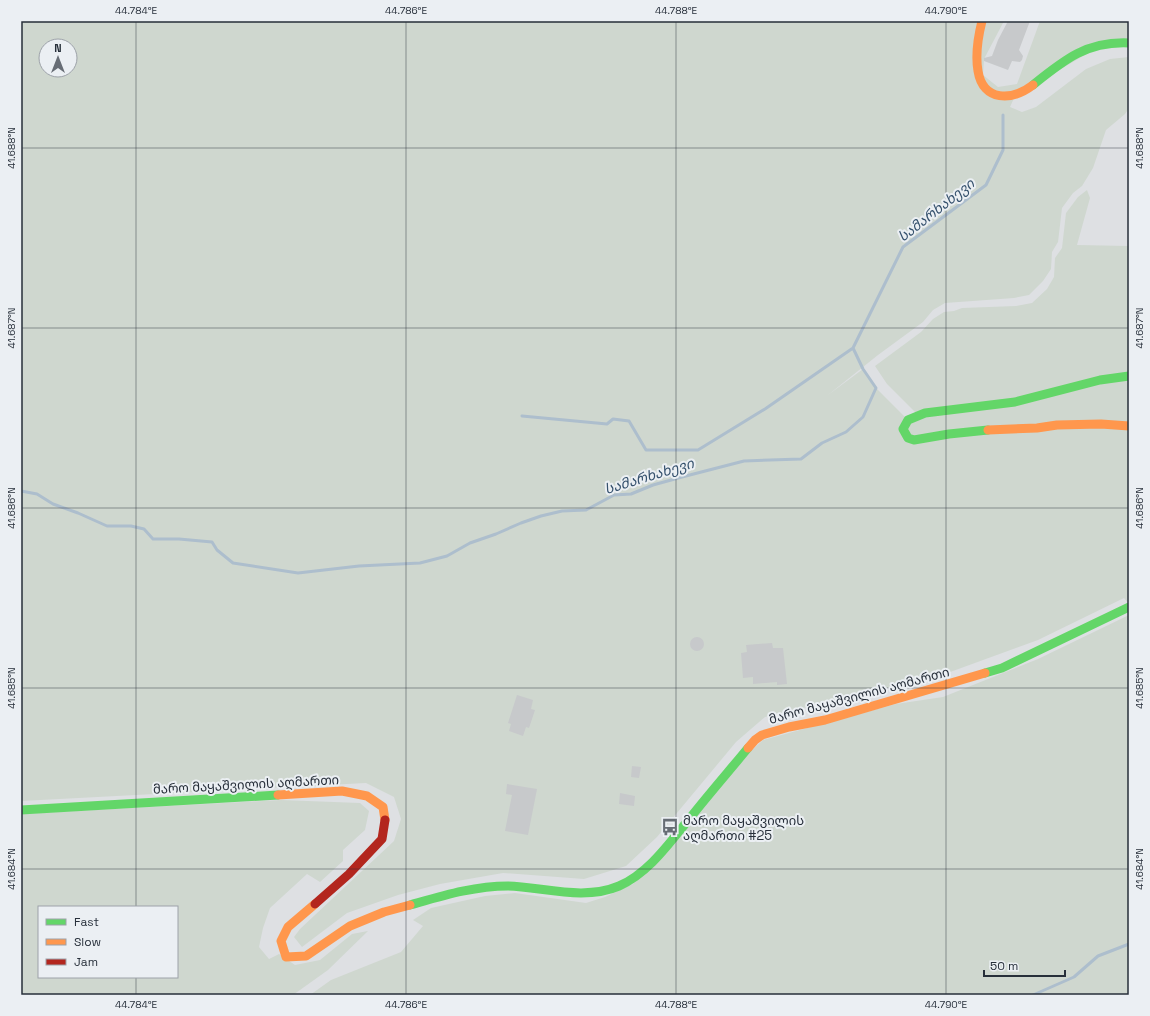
<svg xmlns="http://www.w3.org/2000/svg" width="1150" height="1016" viewBox="0 0 1150 1016" font-family="'Space Grotesk','Noto Sans Georgian',sans-serif">
<style>
.green{fill:#cfd7cf;fill-rule:evenodd}
.lines{fill:none;stroke-linecap:round;stroke-linejoin:round}
.stream{stroke:#adbecd;stroke-width:3}
.building{fill:#c7c9cb}
.fast{stroke:#63d668;stroke-width:9}
.slow{stroke:#ff974d;stroke-width:9}
.jam{stroke:#b3261e;stroke-width:9}
.ticks{fill:none;stroke:#272f3a;stroke-width:1;stroke-opacity:0.45}
.labels{text-anchor:middle;stroke-width:4;stroke-linejoin:round;paint-order:stroke}
.street-label{font-size:13px;fill:#272f3a;stroke:#ebeff3}
.poi-label{font-size:13px;fill:#272f3a;stroke:#ebeff3;text-anchor:start}
.water-label{font-size:14px;font-style:italic;fill:#34506c;stroke:#ebeff3}
.neatline{fill:none;stroke:#272f3a;stroke-width:1.5}
.ticks-label{font-size:10px;text-anchor:middle;fill:#272f3a}
</style>
<rect width="100%" height="100%" fill="#dee0e3"/>
<!-- green -->
<path class="green" d="M 21,21 L 1004,21 L 984,59 L 983,75 L 998,87 L 1017,84 L 1040,21 L 1129,21 L 1129,43 L 1105,43 L 1015,96 L 1010,107 L 1022,112 L 1036,107 L 1086,69 L 1110,59 L 1129,57 L 1129,108 L 1125,114 L 1106,130 L 1093,168 L 1082,186 L 1073,193 L 1062,208 L 1058,242 L 1052,252 L 1051,269 L 1043,281 L 1029,295 L 1014,298 L 945,303 L 933,310 L 923,322 L 878,355 L 828,395 L 863,369 L 876,388 L 908,420 L 1129,376 L 1129,604 L 1124,598 L 1038,640 L 942,675 L 765,717 L 736,742 L 657,837 L 626,866 L 584,879 L 503,873 L 440,884 L 398,895 L 347,913 L 302,947 L 294,937 L 300,929 L 394,841 L 401,819 L 394,797 L 366,783 L 21,801 ZM 46,46 L 70,46 L 70,70 L 46,70 Z
M 1087,190 L 1090,198 L 1077,245 L 1129,246 L 1129,373 L 1020,398 L 918,415 L 887,384 L 875,366 L 921,332 L 933,319 L 944,312 L 954,311 L 962,308 L 1016,306 L 1032,303 L 1047,289 L 1054,277 L 1055,258 L 1062,248 L 1066,213 L 1078,197 Z
M 1129,615 L 1129,995 L 310,995 L 331,980 L 401,952 L 423,926 L 413,920 L 431,908 L 485,896 L 515,893 L 586,903 L 605,897 L 633,884 L 749,753 L 763,740 L 896,704 L 943,697 L 1038,659 Z
M 281,800 L 360,803 L 369,811 L 365,830 L 343,850 L 343,861 L 320,882 L 307,874 L 270,908 L 263,928 L 259,947 L 269,959 L 279,954 L 295,965 L 320,960 L 352,934 L 368,931 L 328,970 L 293,995 L 21,995 L 21,814 ZM 39,907 L 177,907 L 177,977 L 39,977 Z"/>
<g class="lines">
<!-- stream -->
<path class="stream" d="M 522,416 L 607,424 L 613,419 L 629,421 L 646,450 L 698,450 L 765,409 L 853,348
M 21,491 L 37,494 L 53,504 L 78,513 L 107,526 L 131,526 L 144,529 L 153,539 L 179,539 L 212,542 L 217,550 L 233,563 L 298,573 L 359,566 L 420,563 L 447,556 L 470,543 L 496,534 L 521,523 L 541,516 L 562,511 L 586,510 L 614,495 L 631,494 L 653,485 L 682,477 L 744,461 L 801,459 L 822,443 L 846,432 L 863,417 L 876,388 L 863,369 L 853,348 L 903,247 L 986,185 L 1003,150 L 1003,115
M 1033,995 L 1074,977 L 1098,956 L 1129,944"/>
</g>
<!-- building -->
<path class="building" d="M 1008,21 L 1030,21 L 1019,50 L 1023,56 L 1022,60 L 1020,62 L 1012,61 L 1008,70 L 984,61 L 984,58 L 992,56 L 998,40 Z
M690 644a7 7 0 1 1 14 0a7 7 0 1 1-14 0Z
M 772,643 L 773,648 L 783,648 L 787,684 L 777,685 L 777,682 L 753,684 L 753,677 L 743,678 L 741,653 L 747,652 L 746,645 Z
M 517,695 L 533,700 L 531,709 L 535,710 L 529,728 L 526,727 L 523,736 L 509,731 L 511,724 L 508,723 Z
M 632,766 L 641,767 L 639,778 L 631,777 Z
M 507,784 L 537,789 L 528,835 L 505,831 L 512,795 L 506,794 Z
M 620,793 L 635,796 L 634,806 L 619,804 Z"/>
<g class="lines">
<!-- fast -->
<path class="fast" d="M 1033,85 C 1064,60 1087,41 1129,43
M 988,430 L 949,434 L 914,440 L 908,438 L 903,429 L 908,420 L 925,413 L 1015,402 L 1100,380 L 1129,376
M 985,673 L 1002,668 L 1129,607
M 21,810 L 278,795
M 410,905 C 442,896 474,886 508,886 C 543,887 584,901 619,886 C 649,873 670,842 690,818 C 709,794 729,771 748,748"/>
<!-- slow -->
<path class="slow" d="M 982,21 C 978,37 975,54 978,71 C 983,102 1012,101 1033,85
M 988,430 L 1037,428 L 1057,425 L 1101,424 L 1129,426
M 748,748 L 755,740 L 762,735 L 789,727 L 825,720 L 985,673
M 278,795 L 342,791 L 367,796 L 383,807 L 385,820
M 315,904 L 288,927 L 281,941 L 286,957 L 306,956 L 350,926 L 384,912 L 410,905"/>
<!-- jam -->
<path class="jam" d="M 315,904 L 349,874 L 382,839 L 385,820"/>
</g>
<!-- ticks -->
<path class="ticks" d="M 136,21 L 136,907M 406,21 L 406,995M 676,21 L 676,995M 946,21 L 946,995M 21,148 L 1129,148M 21,328 L 1129,328M 21,508 L 1129,508M 21,688 L 1129,688M 21,869 L 1129,869M 136,977 L 136,995"/>
<!-- icons -->
<defs>
<g id="bus-bare" transform="scale(1.38)"><path d="M-5-6H5V4H4V6H2V4H-2V6H-4V4H-5ZM-3.5-4V0h7V-4ZM-3.5 1.2v1.5H-2V1.2ZM2 1.2v1.5H3.5V1.2Z" fill="#676d75" stroke="#ebeff3" stroke-width="2.5" paint-order="stroke"/></g>
</defs>
<g fill-rule="evenodd">
<use href="#bus-bare" x="670" y="827"/>
</g>
<g class="labels">
<!-- street labels -->
<g class="street-label">
<text transform="translate(859 695) rotate(-15)" y="5">მარო მაყაშვილის აღმართი</text>
<text transform="translate(246 784) rotate(-3)" y="5">მარო მაყაშვილის აღმართი</text>
</g>
<!-- poi labels -->
<g class="poi-label">
<text x="683" y="825">მარო მაყაშვილის<tspan x="683" dy="15">აღმართი #25</tspan></text>
</g>
<!-- water labels -->
<g class="water-label">
<text transform="translate(936 210) rotate(-38)" y="5">სამარხახევი</text>
<text transform="translate(649 476) rotate(-17)" y="5">სამარხახევი</text>
</g>
</g>
<!-- border -->
<rect width="1150" height="1016" fill="none" stroke="#ebeff3" stroke-width="44"/>
<!-- legend -->
<rect x="38" y="906" width="140" height="72" fill="#ebeff3" stroke="#9da2a9"/>
<rect x="46" y="919" width="20" height="6" fill="#63d668" stroke="#9da2a9"/>
<text x="74" y="926" font-size="12" fill="#272f3a">Fast</text>
<rect x="46" y="939" width="20" height="6" fill="#ff974d" stroke="#9da2a9"/>
<text x="74" y="946" font-size="12" fill="#272f3a">Slow</text>
<rect x="46" y="959" width="20" height="6" fill="#b3261e" stroke="#9da2a9"/>
<text x="74" y="966" font-size="12" fill="#272f3a">Jam</text>
<!-- north arrow -->
<g transform="translate(58 58)"><circle r="19" fill="#ebeff3" stroke="#9da2a9"/>
<path d="M0-3L7 15L0 10L-7 15Z" fill="#676d75"/>
<text y="-6" font-size="11" font-weight="bold" text-anchor="middle" fill="#272f3a">N</text>
</g>
<!-- scale -->
<path d="M984 970v6h81v-6" fill="none" stroke="#272f3a" stroke-width="2"/>
<text x="990" y="970" font-size="12" fill="#272f3a" stroke="#ebeff3" stroke-width="3" paint-order="stroke">50 m</text>
<rect x="22" y="22" width="1106" height="972" class="neatline"/>
<g class="ticks-label">
<text x="136" y="14">44.784°E</text>
<text x="406" y="14">44.786°E</text>
<text x="676" y="14">44.788°E</text>
<text x="946" y="14">44.790°E</text>
<text transform="translate(11 148) rotate(-90)" y="4">41.688°N</text>
<text transform="translate(1139 148) rotate(-90)" y="4">41.688°N</text>
<text transform="translate(11 328) rotate(-90)" y="4">41.687°N</text>
<text transform="translate(1139 328) rotate(-90)" y="4">41.687°N</text>
<text transform="translate(11 508) rotate(-90)" y="4">41.686°N</text>
<text transform="translate(1139 508) rotate(-90)" y="4">41.686°N</text>
<text transform="translate(11 688) rotate(-90)" y="4">41.685°N</text>
<text transform="translate(1139 688) rotate(-90)" y="4">41.685°N</text>
<text transform="translate(11 869) rotate(-90)" y="4">41.684°N</text>
<text transform="translate(1139 869) rotate(-90)" y="4">41.684°N</text>
<text x="136" y="1008">44.784°E</text>
<text x="406" y="1008">44.786°E</text>
<text x="676" y="1008">44.788°E</text>
<text x="946" y="1008">44.790°E</text>
</g>
</svg>
